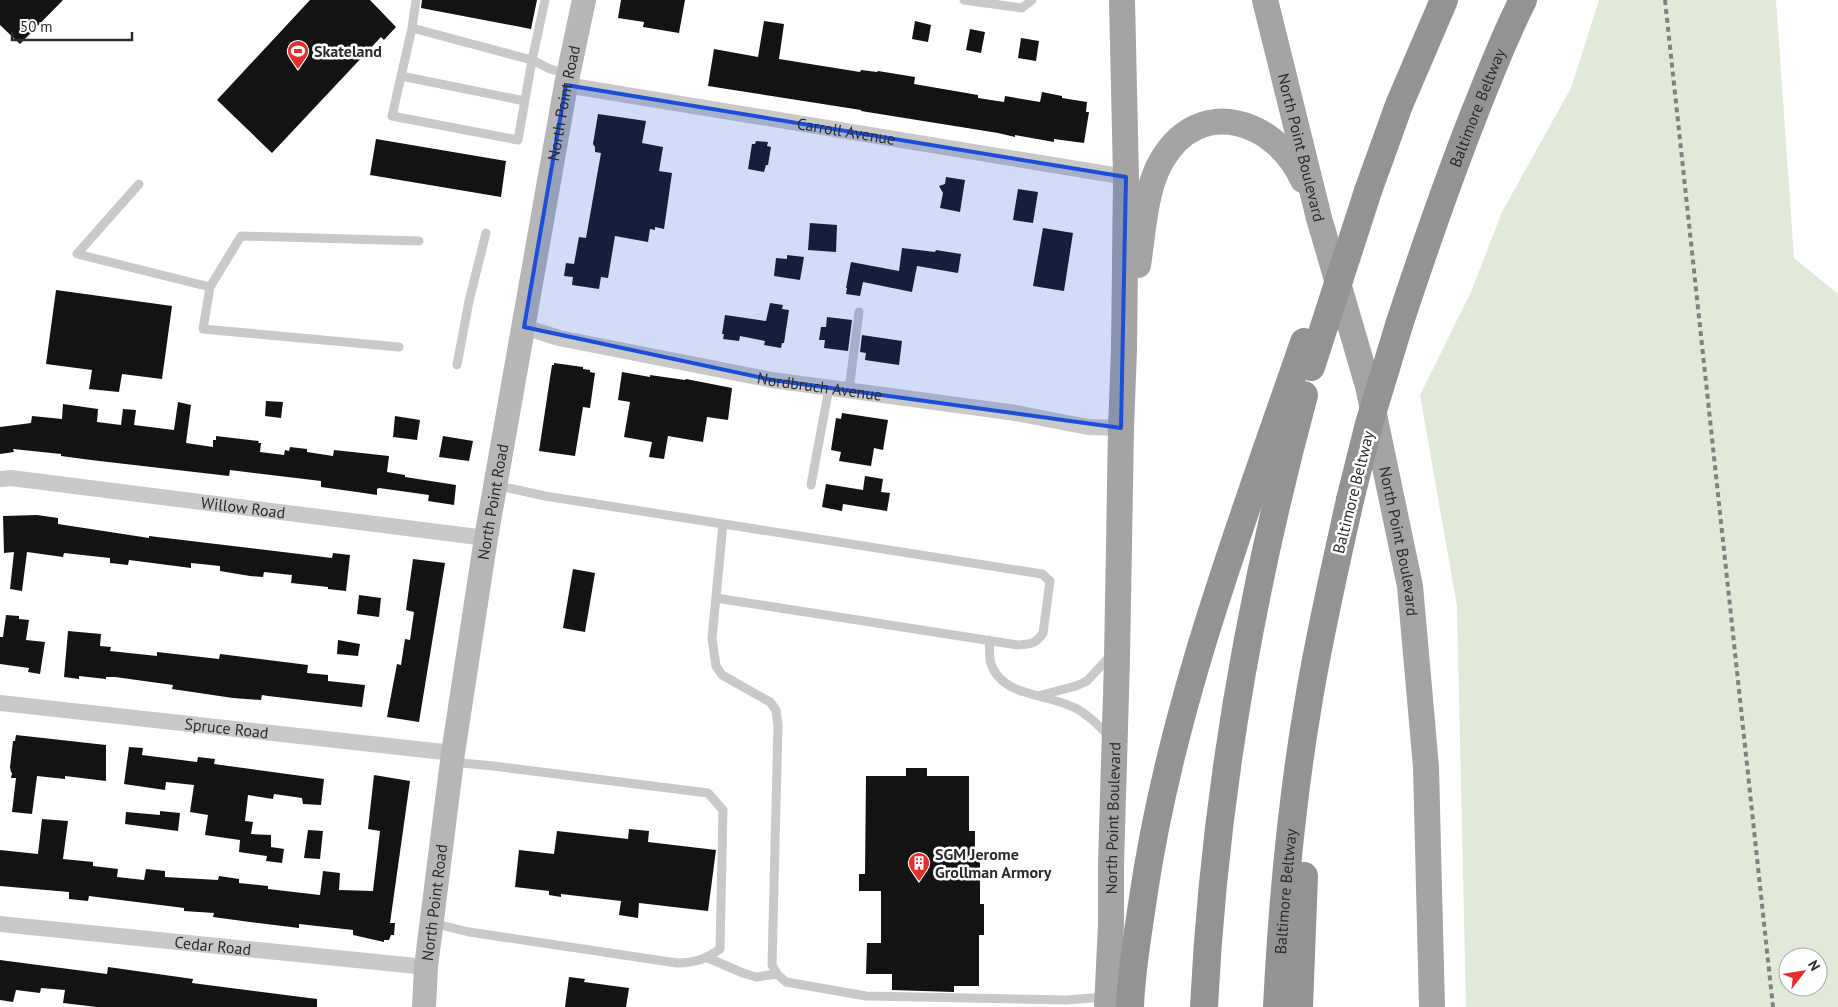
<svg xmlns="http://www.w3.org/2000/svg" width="1838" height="1007" viewBox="0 0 1838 1007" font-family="'PT Sans',sans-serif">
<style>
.green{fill:#e1ead9;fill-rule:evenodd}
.building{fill:#131313}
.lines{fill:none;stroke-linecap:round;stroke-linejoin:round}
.lane{stroke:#c9c9c9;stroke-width:9}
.street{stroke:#c9c9c9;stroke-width:16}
.secondary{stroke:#b6b6b6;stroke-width:24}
.primary{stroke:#a4a4a4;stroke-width:26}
.highway{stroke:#939393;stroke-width:28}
.rail{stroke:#818181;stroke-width:4;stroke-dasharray:5 4;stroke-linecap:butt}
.highway-bridge{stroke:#939393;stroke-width:28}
.marked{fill:#1d4ed8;fill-opacity:0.2;stroke:#1d4ed8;stroke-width:4;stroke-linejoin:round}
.labels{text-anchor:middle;stroke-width:5;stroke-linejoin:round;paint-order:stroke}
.poi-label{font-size:16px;font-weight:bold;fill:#2c2c2c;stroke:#fff;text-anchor:start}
.street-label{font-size:16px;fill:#2c2c2c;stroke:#fff}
</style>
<rect width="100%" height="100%" fill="#fff"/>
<!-- green -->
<path class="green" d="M 1599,0 L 1776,0 L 1794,258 L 1838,294 L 1838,1007 L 1466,1007 L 1457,606 L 1420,395 L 1471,292 L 1502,212 L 1571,88 ZM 1788,957 L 1818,957 L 1818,987 L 1788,987 Z"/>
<!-- building -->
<path class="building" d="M 0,0 L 63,0 L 20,44 L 0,25 Z
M 310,0 L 370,0 L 396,27 L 384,40 L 381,37 L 272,153 L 217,100 Z
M 422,0 L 537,0 L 531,29 L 421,8 Z
M 621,0 L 685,0 L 679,33 L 643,27 L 644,22 L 618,18 Z
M 764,21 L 784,24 L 779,59 L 860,72 L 861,70 L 877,72 L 878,71 L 915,77 L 914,84 L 978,95 L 978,98 L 1004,102 L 1005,96 L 1040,102 L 1042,92 L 1062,96 L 1062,98 L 1087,102 L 1086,112 L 1089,112 L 1084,143 L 1054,139 L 1054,142 L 1015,135 L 1015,137 L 998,133 L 861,111 L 861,110 L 708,86 L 714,49 L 758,57 Z
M 915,21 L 931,25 L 928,42 L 912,39 Z
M 970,29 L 985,32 L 981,53 L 966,50 Z
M 1021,38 L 1039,41 L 1036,61 L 1018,58 Z
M 598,114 L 646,121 L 642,143 L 663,147 L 659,171 L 672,173 L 664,229 L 655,227 L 655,230 L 650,229 L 648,242 L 615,236 L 608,278 L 601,277 L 599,289 L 572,285 L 573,277 L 564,276 L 566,263 L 574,264 L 579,237 L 586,238 L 601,153 L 595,152 L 595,147 L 593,144 Z
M 376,139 L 506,161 L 501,197 L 370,175 Z
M 756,141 L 768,142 L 767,146 L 771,147 L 768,165 L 766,165 L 764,172 L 748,169 L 752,144 L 755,144 Z
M 946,177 L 965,180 L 960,212 L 940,208 L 943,193 L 939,186 L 945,184 Z
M 1018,189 L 1038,192 L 1033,223 L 1013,220 Z
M 810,223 L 837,225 L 836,252 L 808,250 Z
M 1043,228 L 1073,233 L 1064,291 L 1033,286 Z
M 902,248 L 935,252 L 936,250 L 961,254 L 958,273 L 917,266 L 912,292 L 863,282 L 860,296 L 846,294 L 847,288 L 846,288 L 851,262 L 899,271 Z
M 787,255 L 804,257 L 800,280 L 774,276 L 776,258 L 787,259 Z
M 56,290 L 172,306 L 162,379 L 122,374 L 119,392 L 89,389 L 92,370 L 46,364 Z
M 770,303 L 783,305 L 782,309 L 789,310 L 784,343 L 782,343 L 781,348 L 764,345 L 765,341 L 740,336 L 739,341 L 723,339 L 724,334 L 722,334 L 725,315 L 766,321 Z
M 827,317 L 852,320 L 848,351 L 824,348 L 825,340 L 819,340 L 821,327 L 826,327 Z
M 862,335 L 902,341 L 899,365 L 865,360 L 866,353 L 860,352 Z
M 554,363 L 583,367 L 583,369 L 590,370 L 590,372 L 595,373 L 590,408 L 583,407 L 575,456 L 539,451 L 552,365 L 554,365 Z
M 622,372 L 650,377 L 650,375 L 685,380 L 686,379 L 732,388 L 728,420 L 707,417 L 703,442 L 668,436 L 664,459 L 649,457 L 652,442 L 624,437 L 630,402 L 618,400 Z
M 266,401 L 283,402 L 281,418 L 265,416 Z
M 178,402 L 191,405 L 186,443 L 213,447 L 213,440 L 216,440 L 216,436 L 259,441 L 258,443 L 261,443 L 260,452 L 284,455 L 285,450 L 289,451 L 290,447 L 307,449 L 307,452 L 333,456 L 334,450 L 389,456 L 387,472 L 405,475 L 405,477 L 456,485 L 454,505 L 428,501 L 429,495 L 379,488 L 377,489 L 377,495 L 357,492 L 321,487 L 321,481 L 230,470 L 229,476 L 91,460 L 61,456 L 61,454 L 13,449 L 14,452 L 0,454 L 0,427 L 31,423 L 32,416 L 62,419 L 63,404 L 98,409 L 97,422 L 121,425 L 123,409 L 136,410 L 134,425 L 174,430 Z
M 842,413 L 888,420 L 883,450 L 874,448 L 871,466 L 839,461 L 841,452 L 831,450 L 836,418 L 841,419 Z
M 395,416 L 420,420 L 417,440 L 393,437 Z
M 443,436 L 473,441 L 469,461 L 439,457 Z
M 865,476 L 883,479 L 881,492 L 890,493 L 887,511 L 843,504 L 842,511 L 822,507 L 826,484 L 863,490 Z
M 37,515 L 58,518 L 58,524 L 149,538 L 149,536 L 332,558 L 333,553 L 350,555 L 346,591 L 328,589 L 328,587 L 291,583 L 292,575 L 264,572 L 263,577 L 250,576 L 220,571 L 220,566 L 191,563 L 191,568 L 129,560 L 128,565 L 110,563 L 110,558 L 64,553 L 63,557 L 27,552 L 22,591 L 10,589 L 14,552 L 4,553 L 3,516 Z
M 413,559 L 445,563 L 419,722 L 387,717 L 397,664 L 401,665 L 405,639 L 410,640 L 414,612 L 406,610 Z
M 573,569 L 595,573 L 585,632 L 563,628 Z
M 359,595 L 381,598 L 379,617 L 357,614 Z
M 6,615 L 19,616 L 19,619 L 29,620 L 26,640 L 45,642 L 40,674 L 28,672 L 29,668 L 0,664 L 0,637 L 3,637 Z
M 68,631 L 101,634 L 100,646 L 111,647 L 110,651 L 157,656 L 157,652 L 219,659 L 220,654 L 308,665 L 307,673 L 328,675 L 328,681 L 365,685 L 362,707 L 268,696 L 262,695 L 261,700 L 233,698 L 172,689 L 173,685 L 115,677 L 106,677 L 106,679 L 79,676 L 79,679 L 64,677 Z
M 338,640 L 360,644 L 358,656 L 337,654 Z
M 16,735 L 106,745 L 106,781 L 65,776 L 65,779 L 37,776 L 32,814 L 12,812 L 16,778 L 11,778 L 12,773 L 11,772 L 10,767 L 13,741 L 15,741 Z
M 129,747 L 143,748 L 142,755 L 197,762 L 198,757 L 215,759 L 214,764 L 324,779 L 321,805 L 303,804 L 302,798 L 274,794 L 273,799 L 248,795 L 245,821 L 253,822 L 251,834 L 271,835 L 271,847 L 284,849 L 282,863 L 266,861 L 267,856 L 239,852 L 240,840 L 205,835 L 208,815 L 190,812 L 194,785 L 166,782 L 165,790 L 124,784 Z
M 906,768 L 927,768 L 927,776 L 969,776 L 969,831 L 975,831 L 975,853 L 980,853 L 980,904 L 984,904 L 984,935 L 979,935 L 979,986 L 954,986 L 954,992 L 892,990 L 892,974 L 866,974 L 867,943 L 881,943 L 881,891 L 859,891 L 859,874 L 865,874 L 866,776 L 906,776 Z
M 374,775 L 410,781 L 390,923 L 395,923 L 394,935 L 391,935 L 389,940 L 384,940 L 384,942 L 353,935 L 353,930 L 299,924 L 299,928 L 250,922 L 213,917 L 214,913 L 184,911 L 184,908 L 89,896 L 88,901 L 69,899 L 69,892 L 0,886 L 0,850 L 38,854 L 42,819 L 68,821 L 63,859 L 93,862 L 93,866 L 118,869 L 117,877 L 144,880 L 146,869 L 165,871 L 165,877 L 218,880 L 219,876 L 239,879 L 239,883 L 268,886 L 268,889 L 320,895 L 323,871 L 340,873 L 339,890 L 373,891 L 380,831 L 368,829 Z
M 160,811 L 180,813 L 178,831 L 125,824 L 126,812 L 160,815 Z
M 629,829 L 649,831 L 648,842 L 716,850 L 708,911 L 639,903 L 638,918 L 619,915 L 621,901 L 561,894 L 561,897 L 549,895 L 549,891 L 515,887 L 519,850 L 554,854 L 557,831 L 628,839 Z
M 308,830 L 323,831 L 320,859 L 304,858 Z
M 0,960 L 107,974 L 108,967 L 193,979 L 192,983 L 317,999 L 317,1007 L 97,1007 L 63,1003 L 65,990 L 41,988 L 40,993 L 16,990 L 13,1002 L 0,1000 Z
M 569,977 L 585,979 L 584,982 L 629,988 L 626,1007 L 565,1007 Z"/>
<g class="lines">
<!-- lane -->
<path class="lane" d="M 545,0 L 532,60 L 518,140 L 392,116 L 412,28 L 532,60 L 550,69 L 568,74
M 964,0 L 1022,8 L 1032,0
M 412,28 L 416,0
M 401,76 L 525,101
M 139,184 L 77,254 L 210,287 L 241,236 L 419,241
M 210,287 L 203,329 L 399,347
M 457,365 L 469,301 L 486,233
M 849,390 L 859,312
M 495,485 L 545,496 L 1042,574 L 1050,581 L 1043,633 C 1036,644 1030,644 1018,645 L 716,598
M 811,485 L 829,388
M 723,524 L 712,638 L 716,666 L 722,675 L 770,702 L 776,710 L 778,726 L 772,965 L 777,974 L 786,982 L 866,996 L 1067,1000 L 1104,997
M 989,640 C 990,647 989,657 991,664 C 998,685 1019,691 1038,696
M 1110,737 C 1083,709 1075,705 1038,696 L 1076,686 L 1087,681 L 1111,655
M 432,923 L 469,932 L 677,963 C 695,963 706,959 720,949 L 723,810 L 708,793 L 493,766 L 452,762
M 708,958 L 743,973 L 756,977 L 777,974"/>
<!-- street -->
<g class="street">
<path id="s1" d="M 566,85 L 1126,177"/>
<path id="s2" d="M 524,327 L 559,338 L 772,380 L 1016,413 L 1088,427 L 1121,428"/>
<path id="s3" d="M 0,479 L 11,478 L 486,538"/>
<path id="s4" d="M 0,703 L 453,753"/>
<path id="s5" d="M 0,924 L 426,967"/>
</g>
<!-- secondary -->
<path class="secondary" id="s6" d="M 424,1007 L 426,967 L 453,753 L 486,538 L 566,85 L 584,0"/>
<!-- primary -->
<g class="primary">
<path id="s7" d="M 1265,0 L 1319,218 L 1368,386 L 1410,586 L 1426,767 L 1432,1007"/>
<path d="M 1138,265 C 1143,233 1145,188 1162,160 C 1200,95 1276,120 1303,180"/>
<path id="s8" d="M 1107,1007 L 1111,925 L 1111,865 L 1117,660 L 1121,428 L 1124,350 L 1126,177 L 1122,0"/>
</g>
<!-- highway -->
<g class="highway">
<path d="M 1368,191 L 1399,105 L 1444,0"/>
<path id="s9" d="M 1399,325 C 1423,252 1448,180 1476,109 C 1491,72 1505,35 1523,0"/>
<path d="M 1130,1007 C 1131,971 1138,934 1143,898 C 1171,706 1241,525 1304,342"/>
<path d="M 1204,1007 C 1214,800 1250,595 1304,395"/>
<path id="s10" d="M 1277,1007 C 1282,906 1291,805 1308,705 C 1319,636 1335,568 1350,500"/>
<path d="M 1299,1007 L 1304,876"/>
</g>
<!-- rail -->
<path class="rail" d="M 1665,0 L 1773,1007"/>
<!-- highway-bridge -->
<path class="highway-bridge" d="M 1311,367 L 1368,191
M 1350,500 L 1369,424 L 1399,325"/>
</g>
<!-- marked area -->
<path class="marked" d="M 566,85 L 1126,177 L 1121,428 L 772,380 L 524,327 Z"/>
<!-- icons -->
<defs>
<g id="stadium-pin" transform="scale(1.125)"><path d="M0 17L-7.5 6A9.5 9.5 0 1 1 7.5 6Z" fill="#e62e2c" stroke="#fff"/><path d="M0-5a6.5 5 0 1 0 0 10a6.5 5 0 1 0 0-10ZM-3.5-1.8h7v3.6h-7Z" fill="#fff"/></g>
<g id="building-pin" transform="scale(1.125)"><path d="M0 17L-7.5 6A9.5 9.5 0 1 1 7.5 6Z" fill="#e62e2c" stroke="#fff"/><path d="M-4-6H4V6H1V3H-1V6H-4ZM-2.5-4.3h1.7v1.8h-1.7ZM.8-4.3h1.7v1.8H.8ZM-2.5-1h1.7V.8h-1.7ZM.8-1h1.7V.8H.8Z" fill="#fff"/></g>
</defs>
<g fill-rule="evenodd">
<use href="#stadium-pin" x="298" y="51"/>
<use href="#building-pin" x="919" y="863"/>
</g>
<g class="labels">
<!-- poi labels -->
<g class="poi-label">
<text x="314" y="57">Skateland</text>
<text x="935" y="860">SGM Jerome<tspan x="935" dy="18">Grollman Armory</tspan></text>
</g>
<!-- street labels -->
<g class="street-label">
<text dy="6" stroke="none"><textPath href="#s6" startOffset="915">North Point Road</textPath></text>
<text dy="6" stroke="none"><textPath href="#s9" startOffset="231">Baltimore Beltway</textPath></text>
<text dy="6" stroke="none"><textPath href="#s1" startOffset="284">Carroll Avenue</textPath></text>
<text dy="6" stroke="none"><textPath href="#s7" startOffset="152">North Point Boulevard</textPath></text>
<text dy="6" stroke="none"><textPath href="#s2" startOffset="302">Nordbruch Avenue</textPath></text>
<text transform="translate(1353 492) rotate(-76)" y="6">Baltimore Beltway</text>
<text dy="6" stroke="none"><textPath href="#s6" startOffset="510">North Point Road</textPath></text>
<text dy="6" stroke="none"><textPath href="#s3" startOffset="245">Willow Road</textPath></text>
<text dy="6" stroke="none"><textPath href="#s7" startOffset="558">North Point Boulevard</textPath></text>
<text dy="6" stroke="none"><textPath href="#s4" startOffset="228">Spruce Road</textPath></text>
<text dy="6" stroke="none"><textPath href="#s8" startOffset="189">North Point Boulevard</textPath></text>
<text dy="6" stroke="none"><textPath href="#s10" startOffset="116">Baltimore Beltway</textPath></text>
<text dy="6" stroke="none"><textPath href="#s6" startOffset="105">North Point Road</textPath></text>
<text dy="6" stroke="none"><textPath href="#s5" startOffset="214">Cedar Road</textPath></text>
</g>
</g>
<!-- north arrow -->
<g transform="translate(1803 972) rotate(59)"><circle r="24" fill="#ffffff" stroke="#ababab"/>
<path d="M0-4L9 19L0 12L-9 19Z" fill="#e62e2c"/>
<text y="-8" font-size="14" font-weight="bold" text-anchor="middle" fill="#2c2c2c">N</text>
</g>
<!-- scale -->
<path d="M12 32v8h120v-8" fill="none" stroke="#2c2c2c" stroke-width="2.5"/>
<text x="20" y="32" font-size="15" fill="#2c2c2c" stroke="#ffffff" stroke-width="4" paint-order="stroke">50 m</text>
</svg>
